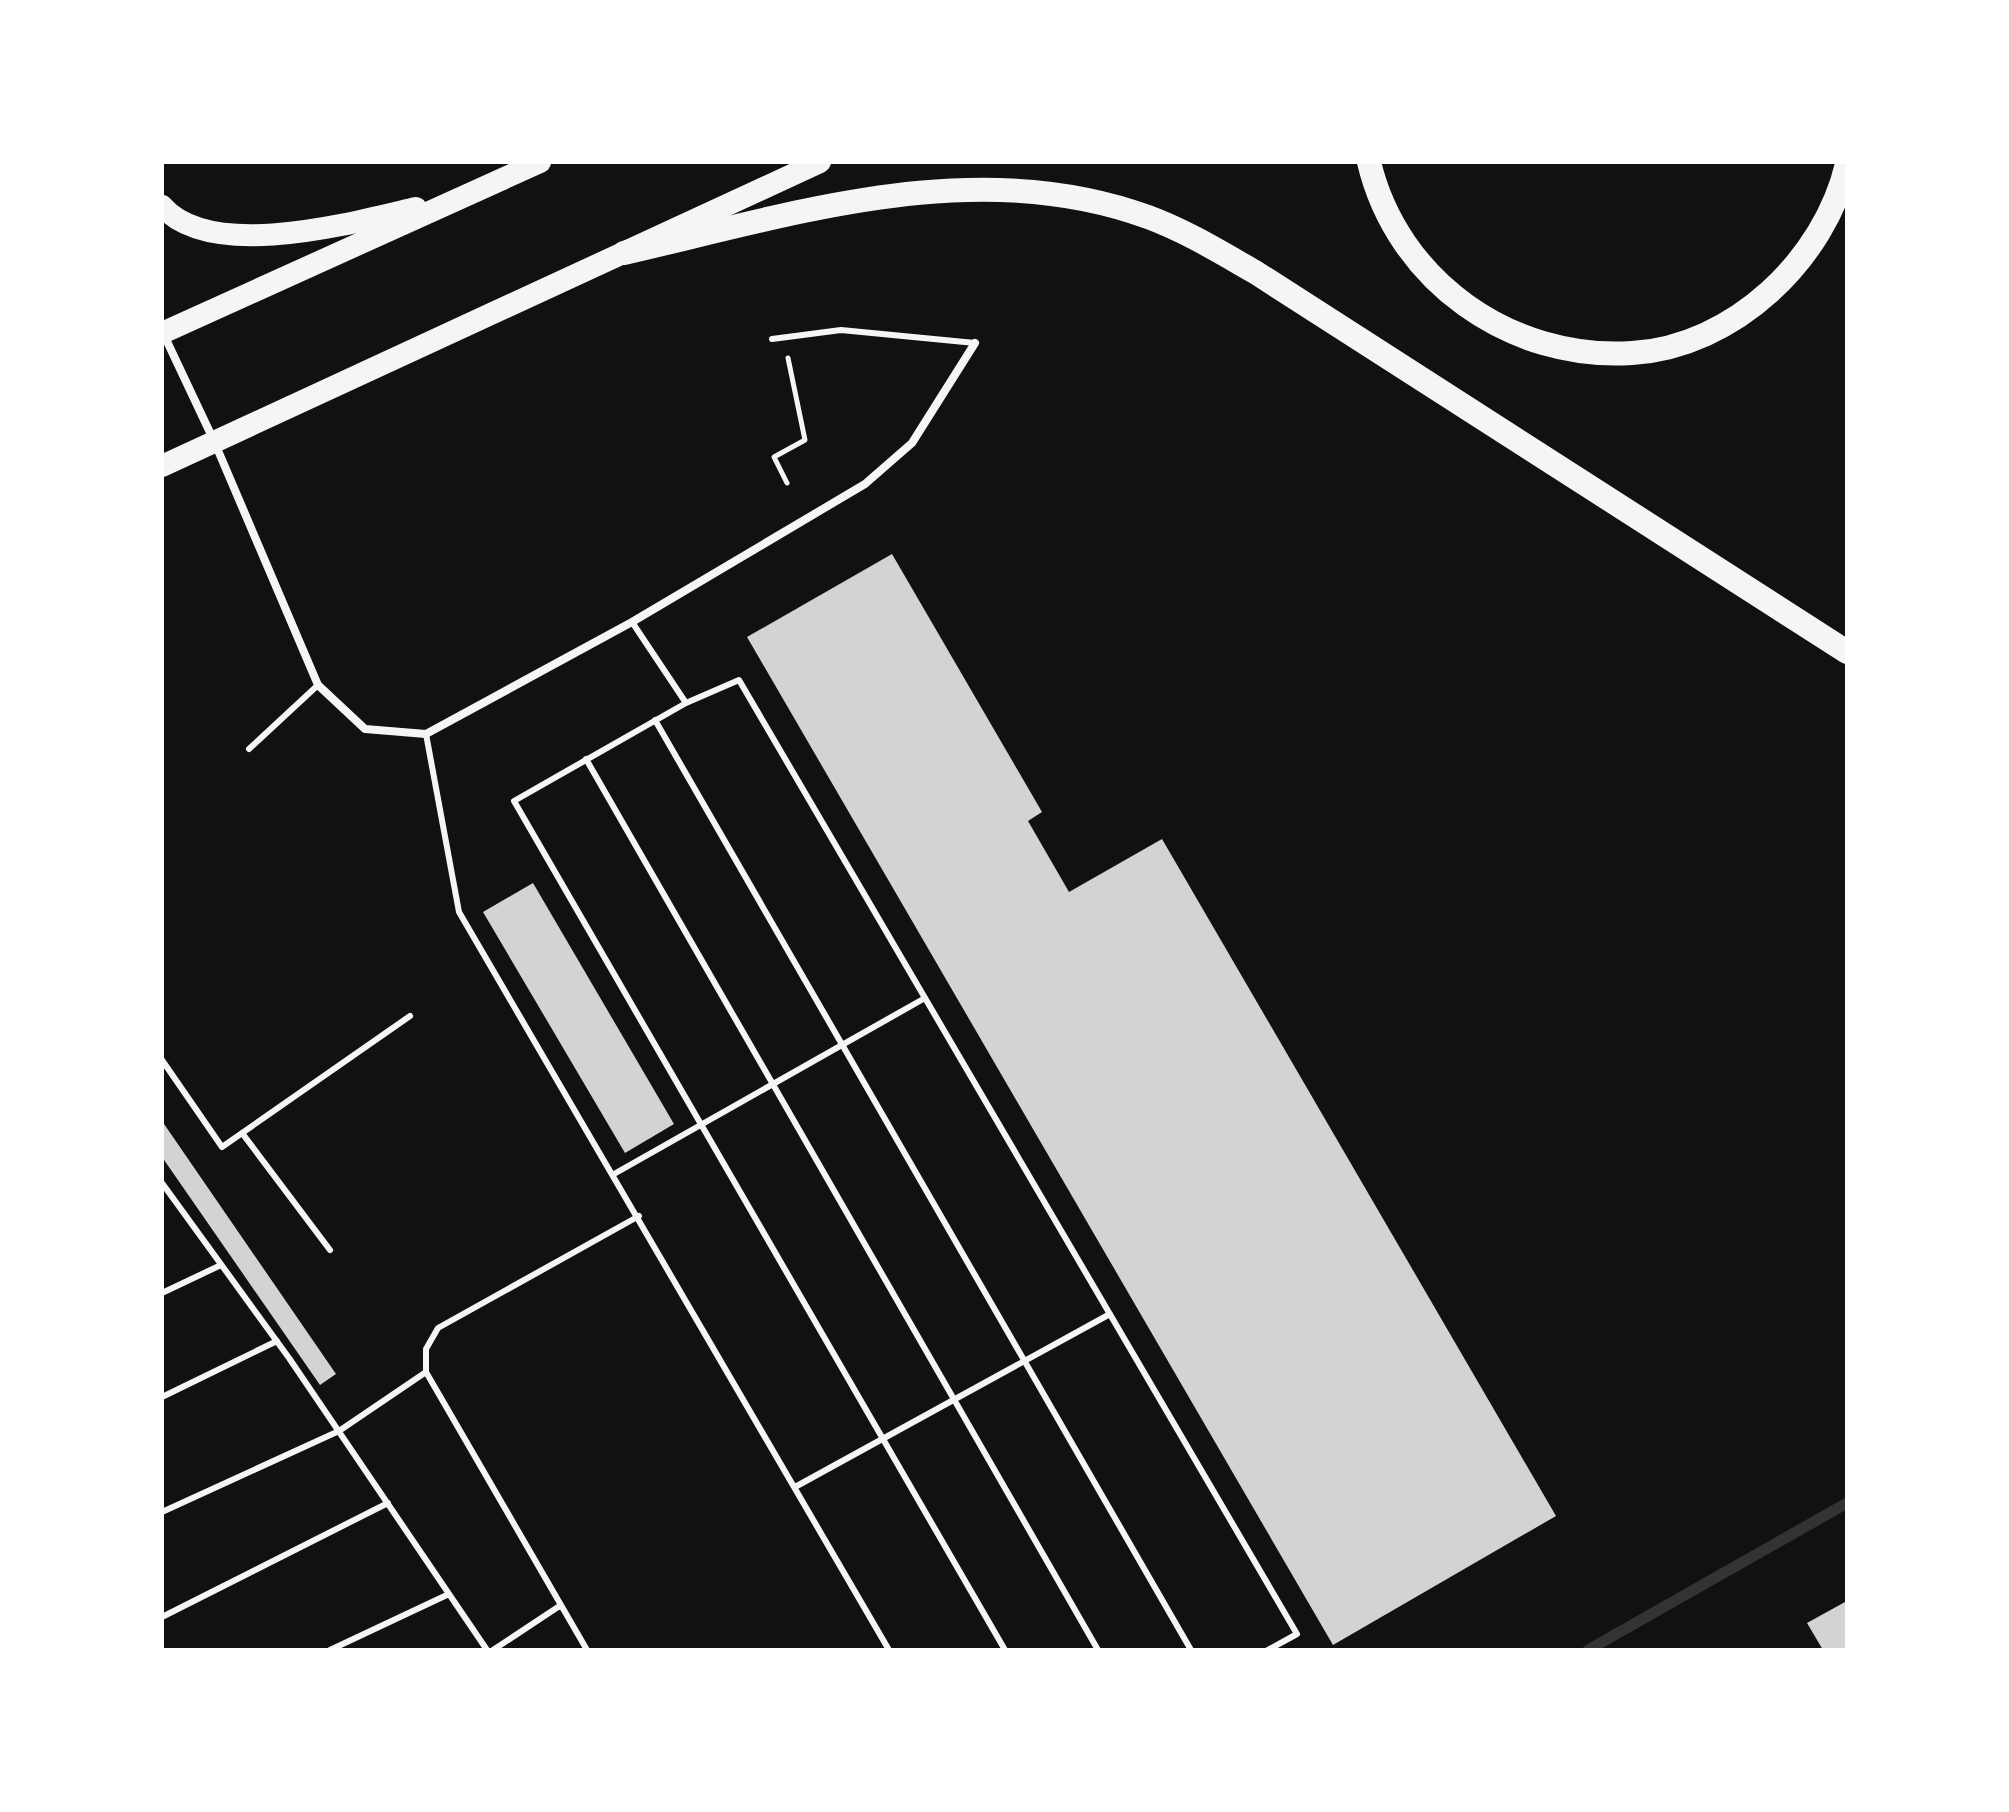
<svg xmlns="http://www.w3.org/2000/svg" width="2009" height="1812" viewBox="0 0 2009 1812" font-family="'Titillium Web',sans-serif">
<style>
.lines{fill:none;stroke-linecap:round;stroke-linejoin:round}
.stream{stroke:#333;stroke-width:11}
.building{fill:#d3d3d3}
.path{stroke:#f5f5f5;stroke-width:5}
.service{stroke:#f5f5f5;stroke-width:6}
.minor{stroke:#f5f5f5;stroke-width:8}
.trunk{stroke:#f5f5f5;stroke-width:22}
.motorway{stroke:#f5f5f5;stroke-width:24}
</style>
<rect width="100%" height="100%" fill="#111"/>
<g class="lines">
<!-- stream -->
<path class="stream" d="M 1588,1650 L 1847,1503"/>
</g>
<!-- building -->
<path class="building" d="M 892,554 L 1042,812 L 1028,821 L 1069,892 L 1162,839 L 1556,1516 L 1333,1645 L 747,637 Z
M 533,883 L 674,1124 L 625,1153 L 483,912 Z
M 162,1121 L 336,1374 L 320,1385 L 162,1157 Z
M 1845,1602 L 1847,1650 L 1823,1650 L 1807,1623 Z"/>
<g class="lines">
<!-- path -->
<path class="path" d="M 787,483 L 774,457 L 805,440 L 788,358"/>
<!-- service -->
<path class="service" d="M 772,339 L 841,330 L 975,343
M 632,622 L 686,703
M 655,720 L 1191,1650
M 426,734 L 459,912 L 889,1650
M 249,749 L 318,685
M 586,759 L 1098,1650
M 162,1060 L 222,1147 L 410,1016
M 242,1133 L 330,1250
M 614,1174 L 925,998
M 162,1183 L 289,1358 L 487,1650
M 162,1293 L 221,1265
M 162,1397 L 277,1341
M 795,1487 L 1110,1314
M 162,1512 L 339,1431 L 426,1372
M 162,1617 L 388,1503
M 330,1650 L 449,1594
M 493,1650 L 561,1605
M 587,1650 L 426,1372 L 426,1349 L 438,1328 L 639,1216
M 1005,1650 L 514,801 L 686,703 L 739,680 L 1297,1634 L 1268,1650"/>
<!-- minor -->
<path class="minor" d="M 164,335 L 214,441 L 318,685 L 365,729 L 426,734 L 632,622 L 865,484 L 912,443 L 975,343"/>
<!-- trunk -->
<path class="trunk" d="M 162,206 C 211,262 352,223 416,208
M 162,333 L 540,162
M 162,466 L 820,162"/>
<!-- motorway -->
<path class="motorway" d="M 1369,162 C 1397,281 1511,361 1632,353 C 1734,347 1825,259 1847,164
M 624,253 C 794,214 976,154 1148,217 C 1186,231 1220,252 1255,272 L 1847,652"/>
</g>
<!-- border -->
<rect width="2009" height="1812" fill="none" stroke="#ffffff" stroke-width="328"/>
</svg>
